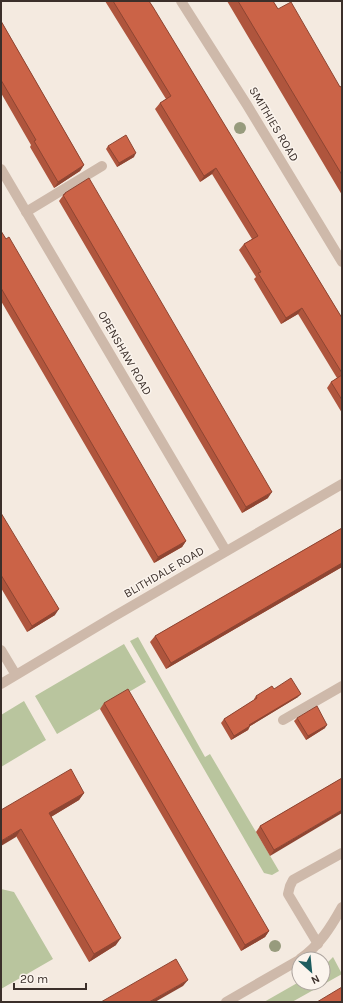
<svg xmlns="http://www.w3.org/2000/svg" width="343" height="1003" viewBox="0 0 343 1003" font-family="Karla,sans-serif">
<style>
.green{fill:#b9c59e}
.lines{fill:none;stroke-linecap:round;stroke-linejoin:round}
.lane{stroke:#ceb9aa;stroke-width:10}
.street{stroke:#ceb9aa;stroke-width:10}
.tree{fill:#979b7d}
.wall{fill:#af553d}
.shaded-wall{fill:#8e4532}
.building{fill:#cb6347;stroke:#8e4532}
.labels{text-anchor:middle;stroke-width:3;stroke-linejoin:round;paint-order:stroke}
.street-label{font-size:12px;fill:#3b2f2a;stroke:#fbf4ed}
</style>
<rect width="100%" height="100%" fill="#f4eae0"/>
<!-- green -->
<path class="green" d="M 138,637 L 205,757 L 210,754 L 279,871 L 272,875 L 264,873 L 130,641 Z
M 124,644 L 146,682 L 57,734 L 35,696 Z
M 24,701 L 46,740 L 1,767 L 1,715 Z
M 1,889 L 14,892 L 53,959 L 1,989 Z
M 333,957 L 342,974 L 292,1002 L 264,1002 L 299,982 L 299,983 L 323,983 L 323,967 Z"/>
<g class="lines">
<!-- lane -->
<path class="lane" d="M 26,212 L 102,166
M 283,720 L 342,686
M 318,944 L 288,894 L 290,886 L 293,880 L 342,853"/>
<!-- street -->
<path class="street" d="M 181,1 L 247,105 L 342,262
M 1,169 L 226,551
M 1,650 L 16,675
M 1,684 L 113,617 L 342,484
M 300,959 C 319,946 331,927 342,907
M 226,1002 L 299,960"/>
</g>
<!-- trees -->
<g class="tree">
<circle cx="240" cy="128" r="6"/>
<circle cx="275" cy="946" r="6"/>
</g>
<!-- wall -->
<path class="wall" d="M 105,1 L 149,1 L 342,318 L 342,413 L 327,388 L 331,382 L 337,378 L 298,314 L 281,324 L 254,279 L 256,277 L 239,250 L 244,244 L 252,239 L 212,174 L 200,182 L 155,109 L 160,103 L 166,99 Z
M 227,1 L 273,1 L 278,9 L 340,87 L 342,86 L 342,195 Z
M 1,21 L 84,165 L 80,171 L 54,188 L 30,147 L 31,145 L 1,93 Z
M 108,146 L 134,157 L 117,167 L 106,149 Z
M 65,193 L 268,498 L 242,513 L 59,201 Z
M 1,231 L 186,541 L 182,547 L 154,563 L 1,301 Z
M 1,513 L 55,615 L 27,632 L 1,588 Z
M 342,528 L 342,567 L 166,669 L 150,642 L 155,636 Z
M 274,689 L 298,697 L 250,726 L 248,730 L 231,740 L 221,723 L 224,719 L 254,700 L 254,699 L 256,696 Z
M 104,703 L 269,931 L 265,937 L 241,951 L 100,709 Z
M 297,718 L 325,728 L 306,740 L 294,721 Z
M 342,778 L 270,856 L 256,832 L 260,826 Z
M 84,793 L 79,800 L 51,817 L 116,945 L 89,962 L 1,810 Z"/>
<!-- shaded-wall -->
<path class="shaded-wall" d="M 136,153 L 134,157 L 117,167 L 119,163 Z
M 84,165 L 80,171 L 54,188 L 58,182 Z
M 216,168 L 212,174 L 200,182 L 204,176 Z
M 302,308 L 298,314 L 281,324 L 286,318 Z
M 272,492 L 268,498 L 242,513 L 246,507 Z
M 186,541 L 182,547 L 154,563 L 158,557 Z
M 342,563 L 342,567 L 166,669 L 171,663 Z
M 59,609 L 55,615 L 27,632 L 32,626 Z
M 301,694 L 298,697 L 247,728 L 249,725 Z
M 327,725 L 325,728 L 306,740 L 308,736 Z
M 250,726 L 248,730 L 231,740 L 234,736 Z
M 84,793 L 79,800 L 44,821 L 49,813 Z
M 342,810 L 342,813 L 270,856 L 274,850 Z
M 21,829 L 16,837 L 1,846 L 1,841 Z
M 269,931 L 265,937 L 241,951 L 245,945 Z
M 121,938 L 116,945 L 89,962 L 94,954 Z
M 188,980 L 183,986 L 155,1002 L 149,1002 Z"/>
<!-- building -->
<path class="building" d="M 113,1 L 149,1 L 153,7 L 342,318 L 342,373 L 302,308 L 286,318 L 258,273 L 261,272 L 244,244 L 258,236 L 216,168 L 204,176 L 160,103 L 171,96 Z
M 238,1 L 273,1 L 278,9 L 291,2 L 340,87 L 342,86 L 342,175 Z
M 1,21 L 84,165 L 58,182 L 34,141 L 36,140 L 1,80 Z
M 126,135 L 136,153 L 119,163 L 108,146 Z
M 89,178 L 272,492 L 246,507 L 63,195 L 65,194 L 65,193 Z
M 1,231 L 6,239 L 9,237 L 186,541 L 158,557 L 1,288 Z
M 342,375 L 342,400 L 331,382 Z
M 1,513 L 59,609 L 32,626 L 1,575 Z
M 342,528 L 342,563 L 171,663 L 155,636 Z
M 291,678 L 301,694 L 249,725 L 250,726 L 234,736 L 224,719 L 257,698 L 256,696 L 272,686 L 274,689 Z
M 128,689 L 269,931 L 245,945 L 104,703 Z
M 317,706 L 327,725 L 308,736 L 297,718 Z
M 71,769 L 84,793 L 49,813 L 121,938 L 94,954 L 21,829 L 1,841 L 1,810 Z
M 342,778 L 342,810 L 274,850 L 260,826 Z
M 176,959 L 188,980 L 149,1002 L 101,1002 Z
M 342,987 L 342,1002 L 317,1002 Z"/>
<g class="labels">
<!-- street labels -->
<g class="street-label">
<text transform="translate(274 124) rotate(59)" y="4">SMITHIES ROAD</text>
<text transform="translate(125 353) rotate(60)" y="4">OPENSHAW ROAD</text>
<text transform="translate(164 572) rotate(-30)" y="4">BLITHDALE ROAD</text>
</g>
</g>
<!-- border -->
<rect width="343" height="1003" fill="none" stroke="#3b2f2a" stroke-width="4"/>
<!-- north arrow -->
<g transform="translate(311 971) rotate(153)"><circle r="19" fill="#fbf4ed" stroke="#aea59f"/>
<path d="M0-3L7 15L0 10L-7 15Z" fill="#1d5c5f"/>
<text y="-6" font-size="11" font-weight="bold" text-anchor="middle" fill="#3b2f2a">N</text>
</g>
<!-- scale -->
<path d="M14 983v6h72v-6" fill="none" stroke="#3b2f2a" stroke-width="2"/>
<text x="20" y="983" font-size="12" fill="#3b2f2a" stroke="#fbf4ed" stroke-width="3" paint-order="stroke">20 m</text>
</svg>
